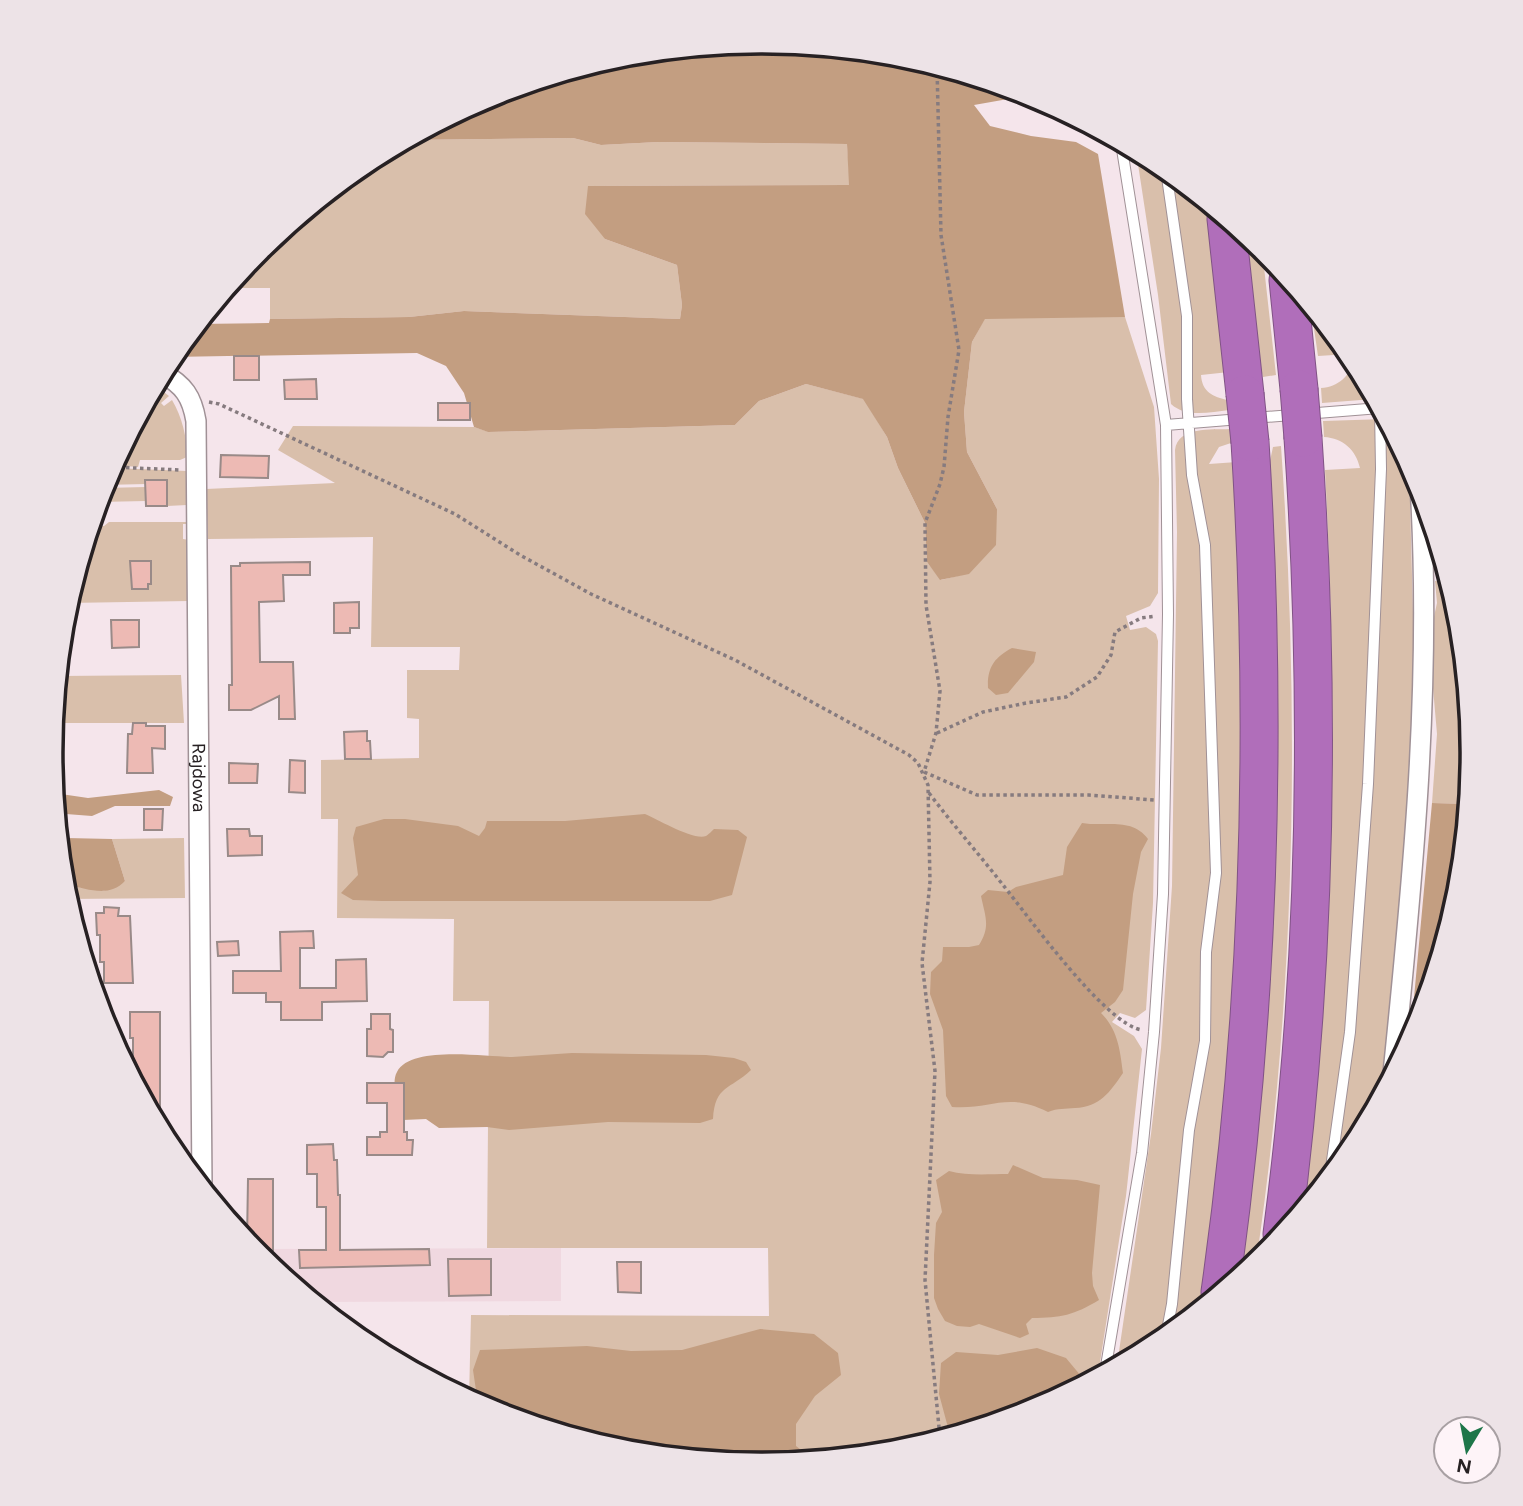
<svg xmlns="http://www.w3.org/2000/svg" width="1523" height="1506" viewBox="0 0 1523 1506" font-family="Figtree,sans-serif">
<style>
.built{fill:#f0d8e0}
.green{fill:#d9bfab}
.forest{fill:#c39e81}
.building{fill:#edbab4;stroke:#998a88;stroke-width:2}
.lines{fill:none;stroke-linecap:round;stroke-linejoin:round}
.service-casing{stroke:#a09196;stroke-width:12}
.minor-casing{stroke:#a09196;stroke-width:22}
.motorway-casing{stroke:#805385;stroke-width:39}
.path{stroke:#867b7f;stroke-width:3.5;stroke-dasharray:3.5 3.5;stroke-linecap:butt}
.service{stroke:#fff;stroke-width:10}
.minor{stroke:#fff;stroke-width:19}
.motorway{stroke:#b06eba;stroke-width:37}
.motorway-bridge-casing{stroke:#805385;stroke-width:39;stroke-linecap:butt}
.motorway-bridge{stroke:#b06eba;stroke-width:37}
.labels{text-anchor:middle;stroke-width:7;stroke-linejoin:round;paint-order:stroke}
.street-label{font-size:18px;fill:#272123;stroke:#fef4f8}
.rim{fill:none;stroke:#272123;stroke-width:3.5}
</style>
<rect width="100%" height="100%" fill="#f5e5eb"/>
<!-- built -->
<path class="built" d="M 561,1248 L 561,1301 L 315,1302 L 253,1249 Z"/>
<!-- green -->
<path class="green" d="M 762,42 L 831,49 L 657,52 Z
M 573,138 L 601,145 L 658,142 L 847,144 L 850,185 L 588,186 L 605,239 L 677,265 L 682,305 L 680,319 L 464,311 L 409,317 L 270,319 L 270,288 L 228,288 L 259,250 L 367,162 L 407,140 Z
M 1136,151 L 1157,162 L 1207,203 L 1229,372 L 1201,375 C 1202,392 1213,397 1228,400 L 1229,410 C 1210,412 1186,418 1171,404 L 1158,295 Z
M 1239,230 L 1262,249 L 1276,375 L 1263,377 L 1253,340 Z
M 1311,308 L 1349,354 L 1318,356 Z
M 1019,317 L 1125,317 L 1154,407 L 1159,479 L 1158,593 L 1150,606 L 1126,616 L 1130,630 L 1146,627 L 1156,634 L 1158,641 L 1153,903 L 1146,1010 L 1135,1018 L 1120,1013 L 1112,1022 L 1134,1036 L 1142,1049 L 1126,1196 L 1098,1375 L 1033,1410 L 900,1450 L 761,1464 L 622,1450 L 489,1410 L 469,1399 L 471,1315 L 769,1316 L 768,1248 L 487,1248 L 489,1001 L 453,1001 L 454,919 L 337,918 L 338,819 L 321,819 L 321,760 L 419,758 L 419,719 L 407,718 L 407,670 L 459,670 L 460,647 L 371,647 L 373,537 L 208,539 L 206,489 L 335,483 L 278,450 L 293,426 L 474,427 L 489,432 L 735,425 L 759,401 L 806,384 L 864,399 L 887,437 L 898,468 L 925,523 L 927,562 L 941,580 L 969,573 L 997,509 L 967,452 L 964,412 L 972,342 L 985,318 Z
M 1353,359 L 1374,399 L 1322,403 L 1321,388 C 1338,387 1351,376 1353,359 Z
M 156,386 L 169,396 L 161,403 L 164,406 L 172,400 C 182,417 187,437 187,457 L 180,460 L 140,460 L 138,467 L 113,465 Z
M 1386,419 L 1409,464 L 1414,650 L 1413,737 L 1409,807 L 1392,989 L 1381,1095 L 1352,1148 L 1303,1208 C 1311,1111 1323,1014 1328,917 C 1335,768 1333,619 1325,470 L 1360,468 C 1356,450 1343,438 1324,437 L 1323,421 Z
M 1230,429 L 1231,443 L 1219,447 L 1209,464 L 1237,462 L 1240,546 L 1243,804 L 1231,1055 L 1204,1283 L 1200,1309 L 1156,1344 L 1117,1365 L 1151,1134 L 1161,1048 L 1172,886 L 1177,532 L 1175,450 C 1178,426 1211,430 1230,429 Z
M 1281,446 C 1300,717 1296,993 1256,1263 L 1233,1282 L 1264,488 L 1273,447 Z
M 112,468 L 187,471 L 187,505 L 167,506 L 167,480 L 146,484 L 103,485 Z
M 146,487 L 146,501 L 98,502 L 103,488 Z
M 109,522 L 188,522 L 188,524 L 183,524 L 183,539 L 189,540 L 189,601 L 67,603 L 91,527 L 104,526 Z
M 1435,581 L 1449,582 L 1459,615 L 1472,753 L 1467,804 L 1432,803 L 1437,734 L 1431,665 L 1431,630 L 1437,603 Z
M 181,675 L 184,723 L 53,723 L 58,676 Z
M 184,838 L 185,898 L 66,899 L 65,893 L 67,885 L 103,891 L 125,881 L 112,839 Z"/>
<!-- forest -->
<path class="forest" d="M 831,49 L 901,56 L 1031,95 L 974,105 L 990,126 L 1031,136 L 1076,142 L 1098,154 L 1125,317 L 985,319 L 972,342 L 964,412 L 967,452 L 997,509 L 996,545 L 969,574 L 940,580 L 927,562 L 925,523 L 898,468 L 887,437 L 863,399 L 806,384 L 759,401 L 735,425 L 488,432 L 474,427 L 464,393 L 446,366 L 417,353 L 171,357 L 198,324 L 269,323 L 270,319 L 409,317 L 464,311 L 680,319 L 682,305 L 677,265 L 605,239 L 585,214 L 588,186 L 849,185 L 847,144 L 658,142 L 601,145 L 573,138 L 407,140 L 490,96 L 623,56 L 657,52 Z
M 1012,648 L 1036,652 L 1034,662 L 1008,693 L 996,695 L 988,688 C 987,667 995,657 1012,648 Z
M 159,790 L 173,797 L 170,806 L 115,806 L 92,816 L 66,814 L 66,838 L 112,839 L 125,881 C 109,898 88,889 68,885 L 65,893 L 54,793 L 88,798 Z
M 1432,803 L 1467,804 L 1459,892 L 1418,1025 L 1410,1041 Z
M 645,814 C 657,819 694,841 706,836 C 708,835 712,831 714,829 L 738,830 L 747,837 L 732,895 L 710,901 L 382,901 L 353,900 L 341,893 L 358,875 L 353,838 L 356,827 L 384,819 L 405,819 L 458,826 L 479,836 L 485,828 L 487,821 L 565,821 Z
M 1082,823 C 1105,827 1132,817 1148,839 L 1141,852 L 1133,894 L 1123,990 L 1115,1002 L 1101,1013 C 1118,1030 1120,1050 1123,1073 C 1110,1092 1100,1107 1075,1108 C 1065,1109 1058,1108 1048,1112 C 1007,1091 991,1110 952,1107 L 946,1096 L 943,1030 L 930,994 L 931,972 L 942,961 L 943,947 L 969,947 L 979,945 C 991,926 985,916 981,896 L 988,890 L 1008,892 L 1016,887 L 1063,875 L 1067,847 Z
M 572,1053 L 706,1055 L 734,1058 L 746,1062 L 751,1070 C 730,1090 715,1085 713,1119 L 700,1123 L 608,1122 L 509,1130 L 487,1127 L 439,1128 L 426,1119 L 403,1120 C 400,1107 390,1084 397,1072 C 411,1045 485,1057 512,1057 C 532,1056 552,1054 572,1053 Z
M 1013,1165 L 1043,1178 L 1077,1180 L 1100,1185 L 1092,1273 L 1093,1286 L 1099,1300 C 1074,1315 1061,1318 1032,1318 L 1026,1324 L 1029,1334 L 1020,1338 L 979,1324 L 970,1327 L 957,1326 L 945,1321 L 938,1309 L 934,1298 L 934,1255 L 936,1223 L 942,1212 L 936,1180 L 949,1171 C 967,1176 989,1174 1008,1174 Z
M 760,1329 L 814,1334 L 838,1353 L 841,1375 L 815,1396 L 796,1424 L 796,1446 L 805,1453 L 835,1457 L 761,1464 L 622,1450 L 489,1410 L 478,1404 L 473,1370 L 480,1350 L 587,1346 L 631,1351 L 682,1350 Z
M 1037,1348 L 1066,1358 L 1081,1376 L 1081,1384 L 1033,1410 L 950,1435 L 939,1394 L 941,1363 L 956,1352 L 998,1355 Z"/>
<!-- building -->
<path class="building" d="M 234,356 L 259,356 L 259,380 L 234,380 Z
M 316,379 L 317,399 L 285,399 L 284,380 Z
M 438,403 L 470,403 L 470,420 L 438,420 Z
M 221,455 L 269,456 L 268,478 L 220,477 Z
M 145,480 L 167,480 L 167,506 L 146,506 Z
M 130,561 L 151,561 L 151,584 L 148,584 L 148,589 L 132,589 Z
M 310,562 L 310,575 L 283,575 L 284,601 L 259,602 L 260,662 L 293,662 L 295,719 L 279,719 L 279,696 L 251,710 L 229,710 L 229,685 L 232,685 L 231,566 L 240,566 L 240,563 Z
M 359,602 L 359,628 L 350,628 L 350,633 L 334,633 L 334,603 Z
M 111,620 L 139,620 L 139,647 L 112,648 Z
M 133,723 L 146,723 L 146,726 L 165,726 L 165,749 L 152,748 L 153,773 L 127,773 L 128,734 L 132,734 Z
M 367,731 L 367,741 L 370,741 L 371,759 L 345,759 L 344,732 Z
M 290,760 L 305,761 L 305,793 L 289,792 Z
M 229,763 L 258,764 L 257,783 L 229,783 Z
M 144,809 L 163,809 L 162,830 L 144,830 Z
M 227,829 L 249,829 L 250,836 L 262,836 L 262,855 L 228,856 Z
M 104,907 L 119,908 L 118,916 L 130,916 L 133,983 L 104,983 L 104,962 L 100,962 L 100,935 L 97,935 L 96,913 L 104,913 Z
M 313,931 L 314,948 L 300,948 L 300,988 L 336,988 L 336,960 L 366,959 L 367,1001 L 322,1002 L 322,1020 L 281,1020 L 281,1002 L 266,1002 L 266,993 L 233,993 L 233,971 L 281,971 L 280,932 Z
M 238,941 L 239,955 L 218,956 L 217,942 Z
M 130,1012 L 160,1012 L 160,1128 L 133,1077 L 133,1038 L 130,1038 Z
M 371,1014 L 390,1014 L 390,1029 L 393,1030 L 393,1052 L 388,1052 L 383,1057 L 367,1056 L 367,1029 L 371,1029 Z
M 367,1083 L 404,1083 L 404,1132 L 407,1132 L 407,1140 L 413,1140 L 412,1155 L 367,1155 L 367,1137 L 380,1137 L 380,1132 L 387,1132 L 387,1103 L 367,1103 Z
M 333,1144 L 334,1160 L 337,1160 L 338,1195 L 340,1195 L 340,1250 L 429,1249 L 430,1265 L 300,1268 L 299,1250 L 326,1250 L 326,1207 L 317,1207 L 317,1174 L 307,1174 L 307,1145 Z
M 248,1179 L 273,1179 L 273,1250 L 254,1250 L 247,1241 Z
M 448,1259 L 491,1259 L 491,1295 L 449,1296 Z
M 617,1262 L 641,1262 L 641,1293 L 618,1292 Z"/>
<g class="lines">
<!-- service casing -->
<g class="service-casing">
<path id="service" d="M 1166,425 L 1380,408
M 1330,1175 L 1350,1032 L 1368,784 L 1381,469 L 1380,409
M 1166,1336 L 1172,1304 L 1189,1130 L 1205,1041 L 1206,952 L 1216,873 L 1205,545 L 1192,475 L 1187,399 L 1187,316 L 1166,170
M 1105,1372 L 1142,1153 L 1154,1032 L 1163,894 L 1168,614 L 1166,425 L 1121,143"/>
</g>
<!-- minor casing -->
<g class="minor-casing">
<g id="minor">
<path id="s1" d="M 162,373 C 184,385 192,397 196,421 L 202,1187"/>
<path d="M 1393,1073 C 1413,878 1432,682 1420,486"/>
</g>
</g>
<!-- motorway casing -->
<g class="motorway-casing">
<path id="motorway" d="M 1226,219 L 1245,394
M 1288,280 L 1299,389
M 1282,1234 C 1317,970 1321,703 1303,438
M 1220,1292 C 1260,1010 1268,726 1250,442"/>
</g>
<!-- path -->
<path class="path" d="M 937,67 L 941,235 L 959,350 L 948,417 L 944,467 L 940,484 L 925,523 L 926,605 L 940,691 L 936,733 L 924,772 L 977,795 L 1089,795 L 1154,800
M 209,402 L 219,404 L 455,514 L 520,555 L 591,594 L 735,660 L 909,755 L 918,763 L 928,785 L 930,882 L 922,963 L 935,1071 L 925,1280 L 940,1438
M 112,467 L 180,470
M 937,733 L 983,712 L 1026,703 L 1066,697 L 1097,677 L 1111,655 L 1115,632 L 1141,618 L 1156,616
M 929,793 C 953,825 979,854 1003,885 C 1028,916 1106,1025 1142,1030"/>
<!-- service -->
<use href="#service" class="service"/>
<!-- minor -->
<use href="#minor" class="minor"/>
<!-- motorway -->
<use href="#motorway" class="motorway"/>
<!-- motorway-bridge casing -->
<g class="motorway-bridge-casing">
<path id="motorway-bridge" d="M 1299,389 L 1303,438
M 1245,394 L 1250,442"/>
</g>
<!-- motorway-bridge -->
<use href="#motorway-bridge" class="motorway-bridge"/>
</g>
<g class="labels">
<!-- street labels -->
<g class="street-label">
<text dy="6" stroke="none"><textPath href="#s1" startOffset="418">Rajdowa</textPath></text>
</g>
</g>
<!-- crop -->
<path d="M0 0H1523V1506H0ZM761 54H762A698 698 0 0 1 1460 752V754A698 698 0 0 1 762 1452H761A698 698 0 0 1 63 754V752A698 698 0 0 1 761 54Z" fill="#ede3e7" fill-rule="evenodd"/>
<path class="rim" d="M761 54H762A698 698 0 0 1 1460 752V754A698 698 0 0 1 762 1452H761A698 698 0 0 1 63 754V752A698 698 0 0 1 761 54Z"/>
<!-- north arrow -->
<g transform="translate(1467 1450) rotate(190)"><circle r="33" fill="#fef4f8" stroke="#a8a0a3" stroke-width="2"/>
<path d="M0-5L12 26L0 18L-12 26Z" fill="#1e7649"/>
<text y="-10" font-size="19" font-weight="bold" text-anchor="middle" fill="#272123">N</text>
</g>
</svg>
